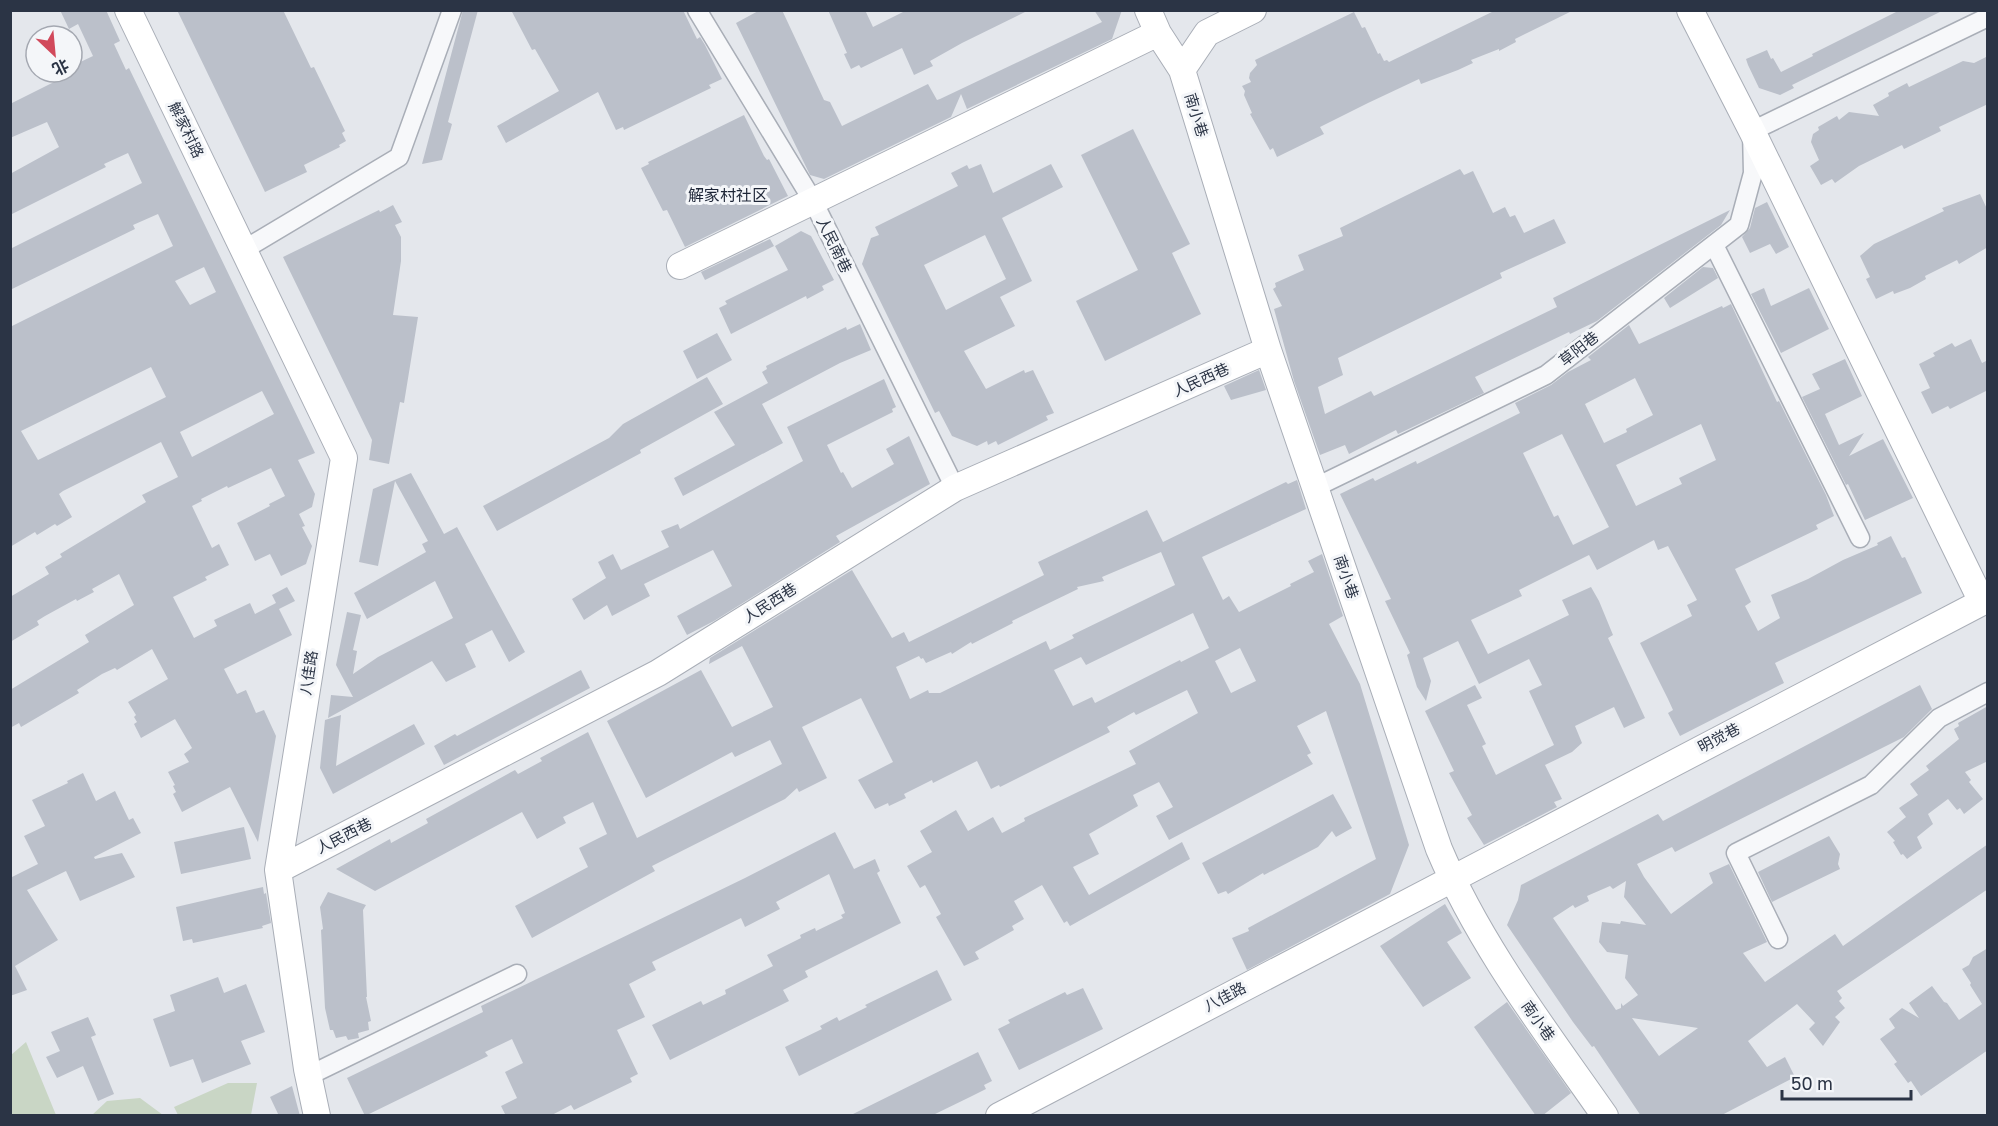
<svg xmlns="http://www.w3.org/2000/svg" width="1998" height="1126" viewBox="0 0 1998 1126" font-family="'Golos Text','Noto Sans SC',sans-serif">
<style>
.green{fill:#c9d6c5}
.building{fill:#bbc0ca;fill-rule:evenodd}
.lines{fill:none;stroke-linecap:round;stroke-linejoin:round}
.street-casing{stroke:#a9aeb7;stroke-width:21}
.secondary-casing{stroke:#a9aeb7;stroke-width:28}
.street{stroke:#f7f8fa;stroke-width:18}
.secondary{stroke:#fff;stroke-width:26}
.labels{text-anchor:middle;stroke-width:6;stroke-linejoin:round;paint-order:stroke}
.street-label{font-size:15px;fill:#2b3445;stroke:#f4f6f9}
.neighbourhood-label{font-size:16px;fill:#1d2536;stroke:#f4f6f9}
</style>
<rect width="100%" height="100%" fill="#e4e7ec"/>
<!-- green -->
<path class="green" d="M 26,1042 L 56,1115 L 11,1115 L 11,1055 Z
M 228,1083 L 257,1083 L 251,1115 L 178,1115 L 174,1107 Z
M 140,1098 L 163,1115 L 92,1115 L 107,1101 Z"/>
<!-- building -->
<path class="building" d="M 60,10 L 106,10 L 120,41 L 114,44 L 126,70 L 129,68 L 315,453 L 298,460 L 315,494 L 312,507 L 299,514 L 305,526 L 302,527 L 312,546 L 306,564 L 281,576 L 270,554 L 255,561 L 237,523 L 270,506 L 269,504 L 285,496 L 271,468 L 228,488 L 227,486 L 201,499 L 202,501 L 192,506 L 212,548 L 219,544 L 229,565 L 205,577 L 207,580 L 173,597 L 194,638 L 217,626 L 214,620 L 250,603 L 255,614 L 276,603 L 272,595 L 287,587 L 295,601 L 279,609 L 292,635 L 224,669 L 237,694 L 246,690 L 256,713 L 264,710 L 276,736 L 258,842 L 230,787 L 182,812 L 173,794 L 176,792 L 173,786 L 175,785 L 168,772 L 189,762 L 184,754 L 192,748 L 175,719 L 141,738 L 134,724 L 137,722 L 134,717 L 136,715 L 128,702 L 168,679 L 152,649 L 117,670 L 115,668 L 102,674 L 77,690 L 79,693 L 21,727 L 19,723 L 10,728 L 10,690 L 89,642 L 85,635 L 134,605 L 119,574 L 92,589 L 94,592 L 77,601 L 76,599 L 45,616 L 37,621 L 39,625 L 10,642 L 10,597 L 49,574 L 45,567 L 62,557 L 60,554 L 146,502 L 142,495 L 178,477 L 161,442 L 63,491 L 59,494 L 72,517 L 57,526 L 55,524 L 37,535 L 35,532 L 10,547 L 10,327 L 173,246 L 158,214 L 133,225 L 135,229 L 10,290 L 10,249 L 142,183 L 128,153 L 104,164 L 106,167 L 10,215 L 10,174 L 59,147 L 47,122 L 10,138 L 10,104 L 72,73 L 72,66 L 93,56 L 78,24 L 69,29 ZM 204,267 L 216,292 L 190,305 L 175,281 ZM 151,367 L 166,397 L 38,460 L 21,431 ZM 262,391 L 274,414 L 192,457 L 180,432 Z
M 177,10 L 283,10 L 311,68 L 314,67 L 345,131 L 342,133 L 346,141 L 339,145 L 340,147 L 304,165 L 307,172 L 265,192 Z
M 463,10 L 478,10 L 448,122 L 452,124 L 442,160 L 422,164 Z
M 511,10 L 683,10 L 697,39 L 700,37 L 705,45 L 722,79 L 709,85 L 711,88 L 624,130 L 623,127 L 616,130 L 598,92 L 506,143 L 497,126 L 559,91 L 535,49 L 532,50 Z
M 760,10 L 782,10 L 824,100 L 830,102 L 842,126 L 928,84 L 937,100 L 940,99 L 1102,22 L 1094,10 L 1122,10 L 1112,39 L 967,109 L 961,94 L 951,117 L 824,179 L 810,175 L 736,23 Z
M 828,10 L 865,10 L 873,27 L 907,10 L 1029,10 L 962,43 L 930,61 L 933,66 L 914,75 L 902,48 L 861,68 L 859,65 L 851,69 L 844,54 L 847,53 Z
M 1496,10 L 1574,10 L 1515,39 L 1516,42 L 1499,51 L 1499,49 L 1471,60 L 1473,63 L 1458,70 L 1421,84 L 1419,79 L 1368,103 L 1320,127 L 1324,134 L 1277,157 L 1273,148 L 1270,150 L 1250,114 L 1252,113 L 1244,95 L 1245,91 L 1242,86 L 1251,82 L 1249,78 L 1250,73 L 1257,65 L 1255,60 L 1354,12 L 1362,28 L 1365,27 L 1378,54 L 1380,53 L 1384,61 L 1387,60 L 1389,62 Z
M 1900,10 L 1944,10 L 1792,85 L 1794,88 L 1780,95 L 1759,88 L 1748,65 L 1746,59 L 1767,50 L 1771,59 L 1773,58 L 1781,72 L 1813,56 L 1812,54 Z
M 1988,56 L 1988,104 L 1939,127 L 1941,131 L 1904,149 L 1902,145 L 1859,166 L 1835,183 L 1832,179 L 1821,185 L 1810,166 L 1819,160 L 1811,142 L 1813,134 L 1819,130 L 1818,127 L 1837,116 L 1839,120 L 1849,112 L 1879,116 L 1873,105 L 1889,96 L 1888,93 L 1907,83 L 1909,87 L 1963,61 L 1974,63 Z
M 744,115 L 764,156 L 767,160 L 769,159 L 788,196 L 685,247 L 667,210 L 663,211 L 641,168 L 649,164 L 648,162 Z
M 1133,129 L 1190,244 L 1172,253 L 1201,314 L 1105,361 L 1076,301 L 1138,270 L 1081,155 Z
M 981,164 L 993,193 L 1051,164 L 1063,187 L 1002,218 L 1032,281 L 1000,297 L 1015,326 L 964,351 L 986,389 L 1024,370 L 1025,373 L 1033,370 L 1054,413 L 1046,416 L 1048,420 L 998,445 L 996,441 L 988,445 L 987,441 L 977,446 L 952,436 L 939,411 L 935,413 L 862,264 L 871,238 L 879,235 L 875,227 L 958,186 L 951,173 L 967,165 L 969,169 ZM 985,235 L 1006,279 L 946,310 L 924,265 Z
M 1460,169 L 1464,175 L 1473,171 L 1493,213 L 1505,207 L 1510,217 L 1515,215 L 1524,233 L 1554,219 L 1566,243 L 1500,273 L 1502,278 L 1338,358 L 1343,375 L 1318,387 L 1325,414 L 1371,391 L 1374,396 L 1557,307 L 1553,298 L 1730,210 L 1721,225 L 1597,321 L 1570,334 L 1569,332 L 1475,377 L 1484,393 L 1398,434 L 1396,430 L 1349,454 L 1345,445 L 1320,455 L 1294,381 L 1274,309 L 1282,306 L 1273,289 L 1276,287 L 1275,283 L 1304,270 L 1298,255 L 1343,236 L 1340,228 Z
M 1980,194 L 1988,211 L 1988,247 L 1959,264 L 1957,260 L 1925,276 L 1926,279 L 1910,288 L 1894,294 L 1893,291 L 1876,299 L 1866,279 L 1870,277 L 1860,256 L 1874,244 L 1944,211 L 1942,208 Z
M 1767,202 L 1789,247 L 1776,254 L 1770,244 L 1750,253 L 1742,237 L 1750,228 L 1755,208 Z
M 393,205 L 402,222 L 395,225 L 401,237 L 401,261 L 393,315 L 418,317 L 404,403 L 400,402 L 389,464 L 369,460 L 372,440 L 283,257 L 379,210 L 380,212 Z
M 801,231 L 811,236 L 834,280 L 822,286 L 824,290 L 807,299 L 806,296 L 731,334 L 719,308 L 727,304 L 725,301 L 788,270 L 775,246 Z
M 770,239 L 774,246 L 705,280 L 701,272 Z
M 1703,267 L 1713,268 L 1718,278 L 1670,308 L 1664,298 Z
M 1764,288 L 1771,306 L 1809,288 L 1829,329 L 1781,353 L 1751,294 Z
M 1731,304 L 1777,402 L 1779,401 L 1826,495 L 1834,516 L 1816,525 L 1818,529 L 1735,569 L 1751,602 L 1745,606 L 1758,631 L 1780,618 L 1771,595 L 1808,579 L 1843,560 L 1878,545 L 1877,543 L 1891,536 L 1902,558 L 1905,557 L 1922,593 L 1775,663 L 1784,683 L 1680,736 L 1668,713 L 1673,710 L 1668,699 L 1640,643 L 1692,616 L 1687,605 L 1697,600 L 1668,546 L 1658,550 L 1654,540 L 1597,570 L 1589,555 L 1519,590 L 1522,596 L 1471,620 L 1488,654 L 1569,615 L 1562,600 L 1591,587 L 1599,601 L 1613,635 L 1608,638 L 1645,718 L 1624,728 L 1614,707 L 1575,726 L 1582,743 L 1572,752 L 1545,765 L 1562,799 L 1554,802 L 1557,807 L 1484,845 L 1467,818 L 1472,815 L 1449,773 L 1454,771 L 1425,711 L 1475,685 L 1482,698 L 1467,705 L 1486,744 L 1482,746 L 1496,775 L 1554,745 L 1529,691 L 1542,685 L 1529,659 L 1479,684 L 1458,641 L 1423,658 L 1431,681 L 1426,701 L 1417,687 L 1407,655 L 1410,653 L 1385,601 L 1391,599 L 1340,494 L 1373,478 L 1375,481 L 1416,461 L 1417,464 L 1520,413 L 1515,403 L 1551,385 L 1568,372 L 1591,360 L 1588,357 L 1629,325 L 1639,344 L 1722,306 L 1723,308 ZM 1635,378 L 1653,415 L 1626,429 L 1627,432 L 1604,443 L 1585,404 ZM 1701,424 L 1716,460 L 1679,478 L 1682,484 L 1636,506 L 1616,465 ZM 1562,434 L 1609,527 L 1573,545 L 1558,515 L 1554,517 L 1523,453 Z
M 860,324 L 871,350 L 840,363 L 762,404 L 783,443 L 683,496 L 674,478 L 735,445 L 714,412 L 768,383 L 762,372 L 767,369 L 766,366 L 846,327 L 847,330 Z
M 717,333 L 732,360 L 697,379 L 683,351 Z
M 1971,339 L 1982,363 L 1988,360 L 1988,390 L 1950,409 L 1948,406 L 1932,414 L 1921,392 L 1930,388 L 1919,364 L 1935,356 L 1933,353 L 1952,343 L 1955,347 Z
M 1845,359 L 1862,396 L 1825,414 L 1839,445 L 1864,433 L 1849,456 L 1883,439 L 1913,498 L 1865,520 L 1848,484 L 1846,485 L 1802,397 L 1820,389 L 1812,374 Z
M 1259,370 L 1266,390 L 1231,400 L 1224,386 Z
M 707,377 L 723,404 L 640,450 L 641,453 L 497,531 L 483,506 L 609,438 L 623,424 Z
M 884,379 L 896,407 L 892,409 L 893,412 L 827,445 L 841,473 L 843,472 L 852,488 L 894,464 L 886,449 L 909,436 L 930,484 L 836,536 L 840,542 L 714,621 L 687,635 L 677,616 L 732,586 L 713,550 L 644,584 L 650,596 L 612,616 L 607,605 L 584,620 L 572,599 L 606,578 L 598,562 L 613,554 L 621,570 L 669,547 L 661,531 L 678,524 L 680,529 L 803,461 L 787,427 Z
M 411,473 L 444,534 L 457,527 L 525,652 L 509,662 L 492,630 L 465,644 L 476,667 L 446,682 L 432,661 L 328,718 L 331,695 L 353,697 L 336,665 L 347,612 L 361,615 L 353,650 L 357,651 L 353,674 L 378,657 L 453,618 L 435,581 L 367,619 L 354,593 L 426,552 L 422,544 L 428,541 L 395,481 L 378,566 L 359,562 L 373,489 Z
M 1297,480 L 1306,509 L 1202,557 L 1223,600 L 1229,596 L 1239,612 L 1291,586 L 1290,584 L 1314,572 L 1308,561 L 1322,554 L 1343,616 L 1329,624 L 1360,684 L 1409,845 L 1390,894 L 1247,970 L 1232,938 L 1249,931 L 1248,928 L 1376,859 L 1326,711 L 1297,726 L 1311,753 L 1307,755 L 1313,764 L 1169,840 L 1156,816 L 1173,807 L 1159,782 L 1133,795 L 1138,806 L 1089,834 L 1099,854 L 1073,867 L 1089,895 L 1182,842 L 1190,859 L 1070,926 L 1067,921 L 1064,923 L 1042,885 L 1014,901 L 1024,919 L 1012,926 L 1014,930 L 975,952 L 979,959 L 964,966 L 936,917 L 941,914 L 925,885 L 920,888 L 907,866 L 932,852 L 920,831 L 956,810 L 968,831 L 993,817 L 1002,833 L 1025,821 L 1024,818 L 1136,764 L 1129,751 L 1198,713 L 1187,690 L 1136,715 L 1134,712 L 1107,727 L 1110,732 L 1000,787 L 999,785 L 991,789 L 977,761 L 933,783 L 932,780 L 904,794 L 906,798 L 889,806 L 888,803 L 875,809 L 858,780 L 893,762 L 861,698 L 802,727 L 827,778 L 799,792 L 797,788 L 785,799 L 652,866 L 655,871 L 532,938 L 515,906 L 588,867 L 579,848 L 607,834 L 593,802 L 563,817 L 566,823 L 537,839 L 522,812 L 375,891 L 336,869 L 390,839 L 391,843 L 428,823 L 426,819 L 515,770 L 518,774 L 542,761 L 540,758 L 588,732 L 637,838 L 782,764 L 770,740 L 735,757 L 732,752 L 646,798 L 607,721 L 701,670 L 732,727 L 773,707 L 742,646 L 709,664 L 710,658 L 852,570 L 892,638 L 904,632 L 909,642 L 1044,575 L 1038,562 L 1147,510 L 1163,542 L 1286,482 L 1288,484 ZM 1161,552 L 1175,585 L 1072,635 L 1074,638 L 1050,650 L 1046,641 L 940,693 L 929,693 L 928,690 L 910,699 L 896,667 L 919,656 L 921,659 L 923,658 L 926,663 L 951,652 L 952,654 L 971,642 L 972,644 L 1013,623 L 1012,621 L 1078,589 L 1077,587 L 1104,581 L 1102,577 ZM 1193,613 L 1209,648 L 1181,662 L 1180,660 L 1095,703 L 1092,697 L 1073,706 L 1054,670 L 1081,657 L 1086,665 ZM 1240,648 L 1256,681 L 1231,693 L 1215,661 Z
M 581,670 L 590,688 L 444,765 L 434,746 L 455,734 L 457,736 Z
M 1920,685 L 1932,709 L 1904,737 L 1675,852 L 1672,847 L 1637,864 L 1644,877 L 1671,914 L 1713,883 L 1709,873 L 1729,864 L 1767,942 L 1743,953 L 1765,982 L 1835,934 L 1843,946 L 1988,844 L 1988,889 L 1837,991 L 1842,998 L 1839,1001 L 1845,1008 L 1835,1017 L 1840,1022 L 1823,1046 L 1809,1029 L 1815,1023 L 1797,1004 L 1748,1041 L 1767,1067 L 1785,1057 L 1795,1077 L 1720,1116 L 1641,1116 L 1594,1046 L 1592,1047 L 1573,1022 L 1507,925 L 1518,900 L 1521,885 L 1658,814 L 1663,821 ZM 1626,881 L 1624,897 L 1646,925 L 1621,921 L 1620,924 L 1602,922 L 1599,942 L 1607,952 L 1628,955 L 1625,978 L 1638,995 L 1623,1006 L 1621,1003 L 1621,1008 L 1616,1010 L 1553,918 L 1573,905 L 1575,908 L 1589,901 L 1587,896 L 1610,886 L 1613,889 ZM 1632,1018 L 1698,1028 L 1659,1056 Z
M 1988,706 L 1988,761 L 1965,772 L 1971,780 L 1969,782 L 1983,799 L 1964,814 L 1960,808 L 1957,810 L 1948,799 L 1928,814 L 1933,824 L 1917,837 L 1922,848 L 1907,859 L 1903,854 L 1901,855 L 1893,842 L 1895,841 L 1887,832 L 1906,817 L 1899,808 L 1918,795 L 1910,784 L 1929,770 L 1926,766 L 1959,739 L 1954,729 L 1959,726 L 1958,723 Z
M 341,715 L 336,766 L 414,724 L 425,744 L 333,794 L 320,768 L 325,720 Z
M 83,773 L 96,801 L 115,791 L 129,820 L 133,818 L 141,833 L 94,857 L 95,859 L 122,853 L 135,877 L 80,901 L 66,871 L 27,890 L 58,940 L 15,966 L 27,990 L 10,996 L 10,878 L 38,864 L 24,836 L 45,826 L 32,800 L 68,783 L 67,781 Z
M 1333,794 L 1352,828 L 1336,837 L 1332,831 L 1318,847 L 1264,875 L 1263,873 L 1228,894 L 1226,891 L 1218,894 L 1202,863 Z
M 244,827 L 251,859 L 181,874 L 174,842 Z
M 835,832 L 854,869 L 875,859 L 880,871 L 877,873 L 901,923 L 805,971 L 808,977 L 783,990 L 789,1001 L 670,1060 L 652,1025 L 701,1001 L 703,1005 L 726,994 L 725,990 L 773,966 L 767,955 L 801,938 L 800,935 L 815,928 L 816,931 L 843,918 L 841,915 L 845,913 L 829,874 L 776,902 L 780,909 L 745,927 L 741,918 L 652,962 L 656,970 L 629,984 L 645,1017 L 617,1030 L 638,1074 L 630,1078 L 632,1082 L 574,1110 L 571,1105 L 550,1116 L 506,1116 L 501,1106 L 517,1098 L 505,1072 L 523,1063 L 512,1039 L 485,1052 L 488,1056 L 365,1116 L 347,1078 L 483,1012 L 481,1006 L 745,878 Z
M 1829,836 L 1840,854 L 1838,864 L 1840,869 L 1772,902 L 1758,872 Z
M 263,887 L 264,894 L 266,893 L 271,923 L 262,926 L 263,928 L 193,943 L 192,939 L 183,941 L 176,907 Z
M 328,892 L 366,905 L 363,910 L 367,997 L 366,997 L 371,1021 L 368,1022 L 369,1030 L 358,1033 L 359,1038 L 348,1040 L 346,1036 L 336,1038 L 333,1030 L 330,1030 L 325,1008 L 321,930 L 323,929 L 320,907 Z
M 1445,904 L 1462,933 L 1447,942 L 1471,978 L 1423,1007 L 1380,946 Z
M 1988,948 L 1988,1050 L 1921,1096 L 1911,1081 L 1908,1083 L 1894,1064 L 1897,1062 L 1880,1039 L 1895,1028 L 1889,1019 L 1902,1008 L 1919,1018 L 1909,1003 L 1932,986 L 1944,1002 L 1947,1003 L 1959,1020 L 1982,1004 L 1970,985 L 1971,983 L 1962,969 L 1969,965 L 1973,957 Z
M 937,970 L 952,1000 L 799,1076 L 785,1047 L 822,1029 L 820,1026 L 837,1017 L 839,1021 L 867,1007 L 865,1005 Z
M 218,977 L 224,993 L 246,984 L 265,1032 L 241,1041 L 251,1064 L 202,1083 L 193,1059 L 170,1067 L 153,1019 L 175,1011 L 170,995 Z
M 1083,988 L 1103,1029 L 1019,1070 L 998,1029 L 1010,1023 L 1008,1020 L 1059,995 L 1065,992 L 1067,995 Z
M 1507,1002 L 1571,1093 L 1542,1116 L 1536,1116 L 1474,1027 Z
M 88,1017 L 96,1035 L 91,1037 L 114,1094 L 98,1101 L 83,1066 L 57,1078 L 46,1057 L 60,1051 L 51,1032 Z
M 978,1052 L 992,1081 L 984,1085 L 986,1089 L 970,1097 L 931,1116 L 849,1116 Z
M 292,1086 L 300,1116 L 279,1116 L 270,1097 Z"/>
<g class="lines">
<!-- street casing -->
<g class="street-casing">
<path id="street" d="M 697,10 L 813,201 L 955,488
M 1714,245 L 1860,538
M 245,249 L 399,157 L 452,10
M 1316,487 L 1546,375 L 1739,225 L 1753,173 L 1752,131 L 1988,17
M 1778,939 L 1736,853 L 1871,785 L 1939,718 L 1988,692
M 308,1076 L 517,974"/>
</g>
<!-- secondary casing -->
<g class="secondary-casing">
<path id="secondary" d="M 128,10 L 344,458 L 278,870 L 307,1069 L 317,1116
M 1148,10 L 1158,33 L 1182,70 L 1268,350 L 1439,849 C 1480,946 1545,1030 1605,1116
M 1690,10 L 1752,131 L 1982,602
M 1182,70 L 1207,33 L 1253,10
M 680,266 L 1158,33
M 278,870 L 658,673 L 955,488 L 1268,350
M 999,1116 L 1988,599"/>
</g>
<!-- street -->
<use href="#street" class="street"/>
<!-- secondary -->
<use href="#secondary" class="secondary"/>
</g>
<g class="labels">
<!-- street labels -->
<g class="street-label">
<text transform="translate(1196 115) rotate(73)" y="5">南小巷</text>
<text transform="translate(186 130) rotate(64)" y="5">解家村路</text>
<text transform="translate(834 245) rotate(64)" y="5">人民南巷</text>
<text transform="translate(1579 349) rotate(-38)" y="5">草阳巷</text>
<text transform="translate(1201 380) rotate(-24)" y="5">人民西巷</text>
<text transform="translate(1346 577) rotate(71)" y="5">南小巷</text>
<text transform="translate(770 603) rotate(-32)" y="5">人民西巷</text>
<text transform="translate(309 673) rotate(-81)" y="5">八佳路</text>
<text transform="translate(1719 738) rotate(-28)" y="5">明觉巷</text>
<text transform="translate(344 836) rotate(-27)" y="5">人民西巷</text>
<text transform="translate(1225 997) rotate(-28)" y="5">八佳路</text>
<text transform="translate(1538 1021) rotate(55)" y="5">南小巷</text>
</g>
<!-- neighbourhood labels -->
<g class="neighbourhood-label">
<text x="728" y="201">解家村社区</text>
</g>
</g>
<!-- border -->
<rect width="1998" height="1126" fill="none" stroke="#2b3445" stroke-width="24"/>
<!-- north arrow -->
<g transform="translate(54 54) rotate(154)"><circle r="28" fill="#f4f6f9" stroke="#a4a8b1" stroke-width="1.5"/>
<path d="M0-4.5L10 22L0 15L-10 22Z" fill="#d1495b"/>
<text y="-9" font-size="16" font-weight="bold" text-anchor="middle" fill="#2b3445">北</text>
</g>
<!-- scale -->
<path d="M1782 1090v9h129v-9" fill="none" stroke="#2b3445" stroke-width="3"/>
<text x="1791" y="1090" font-size="18" fill="#2b3445" stroke="#f4f6f9" stroke-width="4.5" paint-order="stroke">50 m</text>
</svg>
